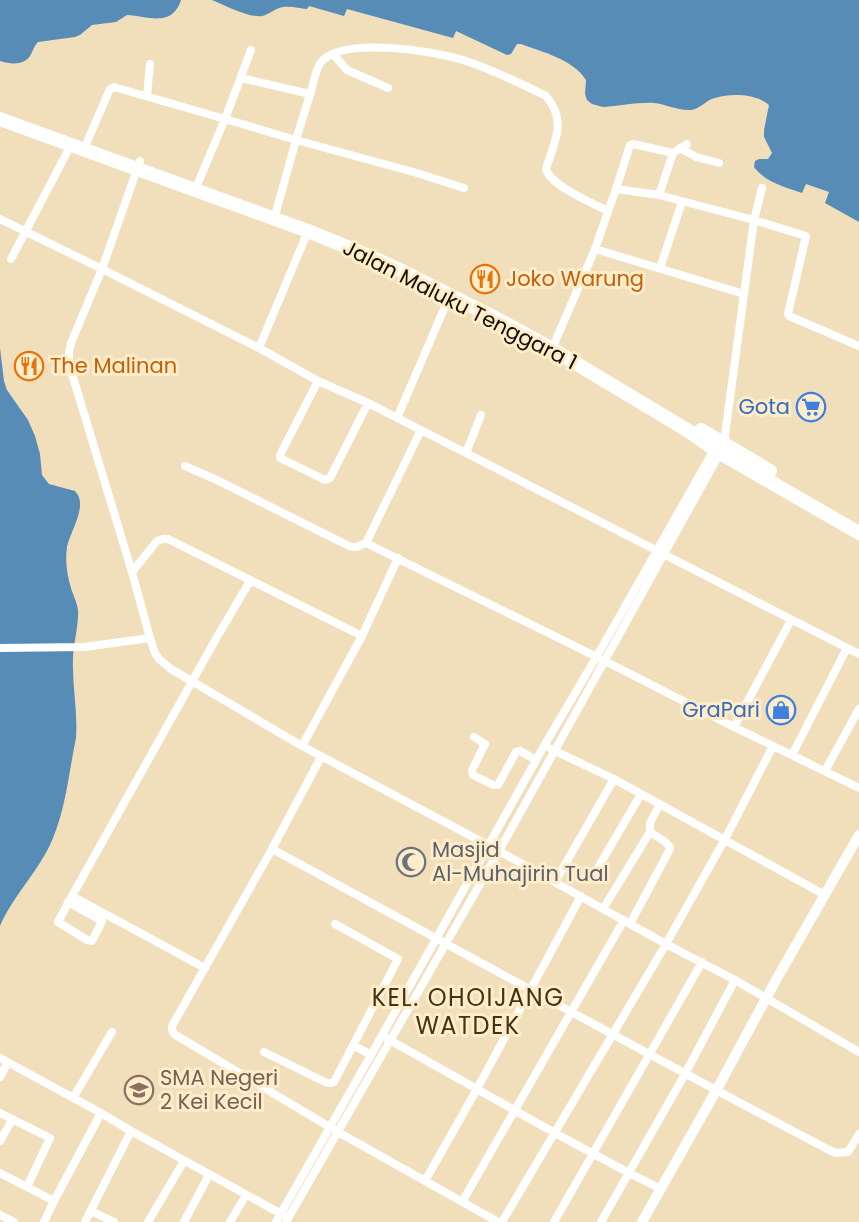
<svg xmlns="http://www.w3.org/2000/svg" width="859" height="1222" viewBox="0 0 859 1222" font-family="Poppins,sans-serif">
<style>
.water{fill:#568cb6}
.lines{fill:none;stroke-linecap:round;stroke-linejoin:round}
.street{stroke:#fff;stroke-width:8}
.secondary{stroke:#fff;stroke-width:10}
.highway{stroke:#fff;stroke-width:14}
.labels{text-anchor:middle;stroke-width:6;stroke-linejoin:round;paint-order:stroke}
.food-label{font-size:21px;fill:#c56008;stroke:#ffecc9;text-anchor:start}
.street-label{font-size:21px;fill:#150f04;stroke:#ffecc9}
.shop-label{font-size:21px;fill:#366cbe;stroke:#ffecc9;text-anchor:end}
.worship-label{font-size:21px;fill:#5b616d;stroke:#ffecc9;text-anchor:start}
.education-label{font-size:21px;fill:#785e54;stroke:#ffecc9;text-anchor:start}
.quarter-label{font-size:24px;letter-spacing:1.5px;fill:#423315;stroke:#ffecc9}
</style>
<rect width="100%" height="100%" fill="#f1dfbc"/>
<!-- water -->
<path class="water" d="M 0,0 L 181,0 C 172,28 148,16 127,15 L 116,22 L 92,25 L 80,35 L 75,37 L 38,42 C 34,46 33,51 30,56 C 23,66 10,64 0,61 Z
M 212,0 L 859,0 L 859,222 L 825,203 L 829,192 L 806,184 L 802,193 C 785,187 765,182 754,167 L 755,161 L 759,159 L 768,159 L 772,153 L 764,137 L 764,130 L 769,105 C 757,94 731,93 715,98 C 706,100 700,109 691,110 C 678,111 666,104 654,103 C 638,102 620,106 603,107 L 592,104 L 587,100 L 585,94 L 586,80 C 573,59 542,52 521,44 L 517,44 L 511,54 L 507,55 L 456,31 L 453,38 L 347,9 L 344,16 L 309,6 L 307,9 C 299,8 287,5 279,8 C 273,10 268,15 262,16 C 248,18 225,5 212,0 Z
M 0,348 L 4,381 L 7,390 L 28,420 L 35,436 L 40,454 L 42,475 L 49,484 L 75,491 C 89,505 70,531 67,547 C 65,561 67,575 71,588 C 73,595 77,602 78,610 C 79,625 73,645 73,660 C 72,686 78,712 76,738 C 69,771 66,807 53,838 C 40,870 14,894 0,926 Z"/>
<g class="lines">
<!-- street -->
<path class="street" d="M 251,50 L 225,119 L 296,140 L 276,212
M 333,54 L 347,70 L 388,88
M 241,78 L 310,94
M 147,96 L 150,64
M 87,142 L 110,89 L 114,87 L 225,119 L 198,183
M 680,148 L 696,157 L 719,163
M 464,188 L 417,173 L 296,140 C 301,123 307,105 312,88 C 314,80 316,69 321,62 C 343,36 434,51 463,60 C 491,69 520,83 546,96 C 568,122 554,142 546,169 C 551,186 592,203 608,211
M 616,189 L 630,145 L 633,144 L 673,153
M 659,195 L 673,153 L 687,144
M 0,219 L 102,269 L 140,161
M 595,249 L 744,294
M 11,259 L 71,145
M 660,268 L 682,202
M 259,348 L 308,231
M 552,349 L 595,249 L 616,189 L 659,195 L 754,220 L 762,188
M 318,381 L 280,455 L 280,458 L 325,480 L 330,478 L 368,403
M 397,418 L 450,295
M 421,430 L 366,543 L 605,661 L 734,727 L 859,788
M 466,453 L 481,415
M 185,466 L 217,480 L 351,547 L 356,547 L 366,543
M 132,572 L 157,541 L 163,539 L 168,539 L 362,636
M 0,648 L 84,647 L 150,638
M 859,654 L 466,453 L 368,403 L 318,381 L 259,348 L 102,269 L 71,343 L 69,352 L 69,364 L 132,572 L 150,638 L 155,653 L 159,659 L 171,669 L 302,746 L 499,851 L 666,944 L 735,980 L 859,1052
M 734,727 L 791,620
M 474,737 L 485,744 L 472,770 L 473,775 L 493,785 L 498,785 L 516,752 L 520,751 L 536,760
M 302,746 L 362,636 L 398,558
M 551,749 L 614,779 L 825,895
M 792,755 L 847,648
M 321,757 L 272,849 L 172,1026 L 172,1029 L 174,1034 L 338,1132 L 498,1222
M 825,771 L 859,709
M 272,849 C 457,949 642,1052 829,1150 L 836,1153 L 848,1152 L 859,1134
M 596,871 L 641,794
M 555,882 L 614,779
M 68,902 L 102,921 L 92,941 L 87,940 L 58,922 L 59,920 L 72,896
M 603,909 L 650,832 L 650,823 L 660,804
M 630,924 L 670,849 L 670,847 L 664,841 L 650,832
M 205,968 L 72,896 L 217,637 L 250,581
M 386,1038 L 555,1133 L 629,1173 L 661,1189
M 353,1045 L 371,1055
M 264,1052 L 327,1083 L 331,1083 L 334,1082 L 398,959 L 335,924
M 0,1058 L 101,1113 L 131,1131
M 0,1077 L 8,1062
M 73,1098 L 112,1032
M 0,1113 L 50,1138 L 27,1187
M 0,1141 L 12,1120
M 0,1173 L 54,1201 L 44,1222
M 425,1181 L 477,1089 L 581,896
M 54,1201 L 101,1113
M 462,1202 L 624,920
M 91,1211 L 114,1222
M 0,1215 L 14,1222
M 85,1222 L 131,1131 L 285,1216
M 148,1222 L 184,1161
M 184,1222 L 209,1175
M 230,1222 L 246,1195
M 276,1222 L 371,1055 L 544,746 L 597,656 L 715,448
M 286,1222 L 499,851 L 725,444 L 725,435 L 754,220 L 806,236 L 788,314 L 789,316 L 859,346
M 502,1222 L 666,944 L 725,839 L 773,746
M 554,1222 L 702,962
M 601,1222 L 685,1074 L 735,980"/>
<!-- secondary -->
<path class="secondary" d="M 642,1222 L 716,1091 L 776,980 L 859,835"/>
<!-- highway -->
<path class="highway" d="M 0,119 L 308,231 L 369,256 L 402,271 L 501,321 L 552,349 L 687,430 L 720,453 L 859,533
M 701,430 L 770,471"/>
</g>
<!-- icons -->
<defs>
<g id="restaurant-ring" transform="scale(1.5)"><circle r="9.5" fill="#ffecc9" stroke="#e8710a" stroke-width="1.5"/><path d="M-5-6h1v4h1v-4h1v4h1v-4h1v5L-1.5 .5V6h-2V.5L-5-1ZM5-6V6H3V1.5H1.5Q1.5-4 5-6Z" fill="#e8710a"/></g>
<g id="supermarket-ring" transform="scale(1.5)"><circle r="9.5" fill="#ffecc9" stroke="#3f7fe0" stroke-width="1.5"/><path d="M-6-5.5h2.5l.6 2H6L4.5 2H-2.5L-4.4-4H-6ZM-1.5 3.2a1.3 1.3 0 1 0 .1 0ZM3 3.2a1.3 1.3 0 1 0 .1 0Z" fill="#3f7fe0"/></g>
<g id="shop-ring" transform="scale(1.5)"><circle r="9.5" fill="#ffecc9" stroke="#3f7fe0" stroke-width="1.5"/><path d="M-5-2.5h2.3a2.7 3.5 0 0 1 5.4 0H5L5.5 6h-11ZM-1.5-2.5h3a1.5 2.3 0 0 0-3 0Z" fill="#3f7fe0"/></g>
<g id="mosque-ring" transform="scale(1.5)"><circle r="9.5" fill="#ffecc9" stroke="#6b7280" stroke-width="1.5"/><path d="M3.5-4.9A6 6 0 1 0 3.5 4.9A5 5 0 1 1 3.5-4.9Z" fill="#6b7280"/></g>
<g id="school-ring" transform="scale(1.5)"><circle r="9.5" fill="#ffecc9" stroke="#8d6e63" stroke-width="1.5"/><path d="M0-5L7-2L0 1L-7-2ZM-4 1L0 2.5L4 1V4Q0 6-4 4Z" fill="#8d6e63"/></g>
</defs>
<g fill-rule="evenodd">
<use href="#restaurant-ring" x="485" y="279"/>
<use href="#restaurant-ring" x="29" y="366"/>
<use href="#supermarket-ring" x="811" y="407"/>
<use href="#shop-ring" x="781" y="710"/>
<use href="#mosque-ring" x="411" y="862"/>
<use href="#school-ring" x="139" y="1090"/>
</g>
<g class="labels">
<!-- food labels -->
<g class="food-label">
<text x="506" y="286">Joko Warung</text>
<text x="50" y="373">The Malinan</text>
</g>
<!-- street labels -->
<g class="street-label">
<text transform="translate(460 305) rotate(27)" y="7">Jalan Maluku Tenggara 1</text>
</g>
<!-- shop labels -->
<g class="shop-label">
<text x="790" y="414">Gota</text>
<text x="760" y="717">GraPari</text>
</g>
<!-- worship labels -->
<g class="worship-label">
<text x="432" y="857">Masjid<tspan x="432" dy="24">Al-Muhajirin Tual</tspan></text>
</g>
<!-- education labels -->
<g class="education-label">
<text x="160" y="1085">SMA Negeri<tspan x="160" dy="24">2 Kei Kecil</tspan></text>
</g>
<!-- quarter labels -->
<g class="quarter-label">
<text x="468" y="1006">KEL. OHOIJANG<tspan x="468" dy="28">WATDEK</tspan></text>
</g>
</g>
</svg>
